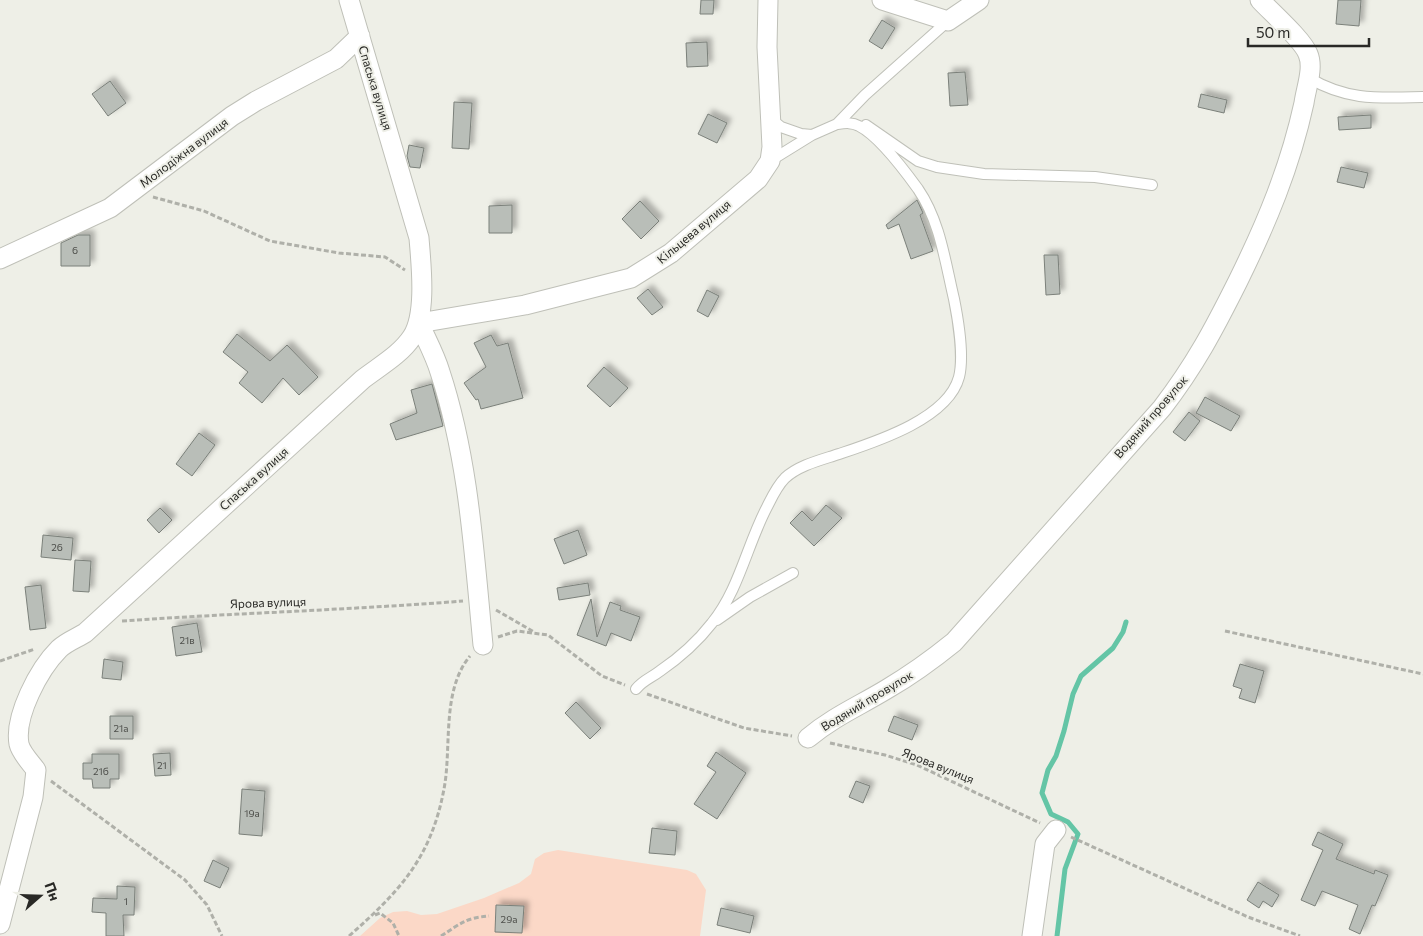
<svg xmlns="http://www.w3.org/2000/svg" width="1423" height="936" viewBox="0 0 1423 936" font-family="Commissioner,sans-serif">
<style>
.green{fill:#fbd8c7}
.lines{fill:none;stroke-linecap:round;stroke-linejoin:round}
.stream{stroke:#64c5a6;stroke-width:5}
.building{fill:#b9beb8;stroke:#7b807a;filter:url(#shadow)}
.lane-casing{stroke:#bfc0b8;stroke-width:12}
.street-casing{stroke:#bfc0b8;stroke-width:21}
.path{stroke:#afb0a9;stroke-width:3;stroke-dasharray:5 2.5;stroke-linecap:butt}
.lane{stroke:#fff;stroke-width:10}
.street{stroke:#fff;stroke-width:19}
.labels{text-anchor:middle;stroke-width:4;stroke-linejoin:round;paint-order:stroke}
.number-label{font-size:10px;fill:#4d4e4a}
.street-label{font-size:12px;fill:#292926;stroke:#eeefe7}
</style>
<defs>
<filter id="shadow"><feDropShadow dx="4.5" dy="-4.5" stdDeviation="2.5" flood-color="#0004"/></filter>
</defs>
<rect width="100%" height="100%" fill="#eeefe7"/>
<!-- green -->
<path class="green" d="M 558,850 L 687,870 L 696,874 L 706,890 L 700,936 L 360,936 L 380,918 L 393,912 L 407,911 L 421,915 L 437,914 L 484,898 L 519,883 L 531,874 L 535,859 L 544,853 Z"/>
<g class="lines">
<!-- stream -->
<path class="stream" d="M 1057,936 L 1065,869 L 1078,834 L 1068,822 L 1051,814 L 1042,793 L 1048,770 L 1056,756 L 1064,731 L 1073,694 L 1081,676 L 1113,648 L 1123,632 L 1126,622"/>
</g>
<!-- building -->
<path class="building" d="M 701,0 L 714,0 L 713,14 L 700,14 Z
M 1338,0 L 1361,0 L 1359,26 L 1336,24 Z
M 882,20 L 895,28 L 882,49 L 869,41 Z
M 707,42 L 708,66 L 687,67 L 686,43 Z
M 965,72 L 968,105 L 950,106 L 948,73 Z
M 110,81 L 126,103 L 108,116 L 92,94 Z
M 1201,94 L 1227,100 L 1224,113 L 1198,107 Z
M 454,102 L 472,103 L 469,149 L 452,148 Z
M 708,114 L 727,123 L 717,143 L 698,134 Z
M 1371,115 L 1371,128 L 1339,130 L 1338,117 Z
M 409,145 L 424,148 L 420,168 L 410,167 L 407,156 Z
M 1341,167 L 1368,173 L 1364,188 L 1337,182 Z
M 917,200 L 923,213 L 920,215 L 933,251 L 911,259 L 899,224 L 888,229 L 886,225 Z
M 640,201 L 659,221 L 641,239 L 622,219 Z
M 512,205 L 512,233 L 489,233 L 489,206 Z
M 78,235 L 90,235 L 90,266 L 61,266 L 61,243 Z
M 1044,255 L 1058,255 L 1060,294 L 1046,295 Z
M 648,289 L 663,307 L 652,315 L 637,298 Z
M 707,290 L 719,296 L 708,317 L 697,311 Z
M 237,334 L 270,361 L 287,345 L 318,377 L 299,395 L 283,378 L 262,403 L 239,383 L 248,372 L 223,352 Z
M 491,335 L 497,346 L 508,343 L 523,398 L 481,409 L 478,399 L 476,400 L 464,383 L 486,367 L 474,343 Z
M 604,367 L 628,388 L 610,407 L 587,386 Z
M 432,384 L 443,426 L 396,440 L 390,424 L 417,413 L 411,390 Z
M 1205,397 L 1240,416 L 1231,431 L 1196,413 Z
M 1189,412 L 1200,421 L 1185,441 L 1173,432 Z
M 199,433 L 215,445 L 192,476 L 176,464 Z
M 826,505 L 842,518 L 814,546 L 790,523 L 802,511 L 812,521 Z
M 160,508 L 172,520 L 159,533 L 147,520 Z
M 578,530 L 587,555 L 564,564 L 554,539 Z
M 43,535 L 73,538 L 71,560 L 41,557 Z
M 75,560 L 91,561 L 89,592 L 73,591 Z
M 588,583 L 590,595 L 559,600 L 557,588 Z
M 41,585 L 46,628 L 30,630 L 25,587 Z
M 591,599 L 597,637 L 610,602 L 621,606 L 620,610 L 640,617 L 631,641 L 611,633 L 606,646 L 577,635 Z
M 197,623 L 202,652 L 176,656 L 172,627 Z
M 104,659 L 123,662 L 121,680 L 102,678 Z
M 1240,664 L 1264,671 L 1255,703 L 1239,698 L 1242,689 L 1233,686 Z
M 576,702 L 601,728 L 590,739 L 565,713 Z
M 110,716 L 133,716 L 133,739 L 110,739 Z
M 894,716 L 918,725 L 912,740 L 888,731 Z
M 716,752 L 746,773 L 717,819 L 694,804 L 716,772 L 707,766 Z
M 170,753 L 171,775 L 155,776 L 153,754 Z
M 92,754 L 119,754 L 119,779 L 110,779 L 110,788 L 93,788 L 92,779 L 83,779 L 83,763 L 92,763 Z
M 856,781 L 870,786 L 863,803 L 849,797 Z
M 242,789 L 265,791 L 262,836 L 239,834 Z
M 652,828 L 677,831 L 675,855 L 649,853 Z
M 1318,832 L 1343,844 L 1336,859 L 1374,874 L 1375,870 L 1388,875 L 1375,906 L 1372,905 L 1360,934 L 1349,929 L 1358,905 L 1322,891 L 1315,906 L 1301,900 L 1323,850 L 1312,845 Z
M 213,860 L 229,868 L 220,888 L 204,881 Z
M 1258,882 L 1279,895 L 1272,907 L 1263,901 L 1259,908 L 1247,900 Z
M 117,886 L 135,887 L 134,915 L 123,915 L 124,936 L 106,936 L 106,913 L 92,912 L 93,898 L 117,899 Z
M 496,905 L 524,906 L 522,933 L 495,932 Z
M 721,908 L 754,916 L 750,933 L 717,925 Z"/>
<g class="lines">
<!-- lane casing -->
<g class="lane-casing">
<path id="lane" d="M 1309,78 C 1348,101 1379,98 1423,97
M 771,119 L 781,127 L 801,134 L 812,135 L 837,124 L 865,95 L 948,21
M 866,125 L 918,161 L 937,167 L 984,174 L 1095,177 L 1152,185
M 770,161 L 812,135
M 717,620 L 750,597 L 793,573
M 636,689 C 643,680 651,678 660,671 C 679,658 698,641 712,623 C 739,590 747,545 767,507 C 772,497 777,486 785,478 C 799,465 821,460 839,454 C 875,442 948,419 959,377 C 964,357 958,319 954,299 C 945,261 940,221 918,189 C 905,171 879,136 859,126 C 852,122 845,123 837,124"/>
</g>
<!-- street casing -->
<g class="street-casing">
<path id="street" d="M 882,0 L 948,21 L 979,0
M 0,259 L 110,208 L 232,116 L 256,101 L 336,59 L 360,36
M 483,645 C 474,553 469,460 440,372 C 435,355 426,339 419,323 L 525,305 L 631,278 L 671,253 L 758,179 L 770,161 L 772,147 L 767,47 L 768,0
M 808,738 C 833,717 859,706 887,689 C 911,675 933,659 954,642 L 1162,408 C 1195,365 1214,329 1238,281 C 1267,222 1290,167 1304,103 C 1306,88 1314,68 1308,54 C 1303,40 1271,12 1260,0
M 0,924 L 33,797 L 36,770 C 31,763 21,753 19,744 C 14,716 39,669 59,649 C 66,642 77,638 85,633 L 363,379 C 380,366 401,354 412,337 C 427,314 421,264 419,238 L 349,0
M 1032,936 L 1045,844 L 1056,830"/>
</g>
<!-- path -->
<path class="path" d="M 153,197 L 204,211 L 270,241 L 339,253 L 385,257 L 405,270
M 496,610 L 534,632
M 122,621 C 236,613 349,610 463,601
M 1225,631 L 1423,674
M 498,637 L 517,631 L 548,635 L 602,676 L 625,685
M 0,661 L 35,649
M 647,694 L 744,728 L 792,736
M 830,743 L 885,755 L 917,765 L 1040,823
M 51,781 L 185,880 L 207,905 L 222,936
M 1071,837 L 1248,917 L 1300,936
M 375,915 L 380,913 L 393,923 L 399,936
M 349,936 C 400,891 431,858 444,789 C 452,747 441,691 470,656
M 441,936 C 460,924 465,918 489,916"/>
<!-- lane -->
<use href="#lane" class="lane"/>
<!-- street -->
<use href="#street" class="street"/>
</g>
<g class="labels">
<!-- number labels -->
<g class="number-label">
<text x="75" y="254">6</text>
<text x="57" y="551">26</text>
<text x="187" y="644">21в</text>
<text x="121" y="732">21а</text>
<text x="162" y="769">21</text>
<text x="101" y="775">21б</text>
<text x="252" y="817">19а</text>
<text x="126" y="905">1</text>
<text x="509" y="923">29а</text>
</g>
<!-- street labels -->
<g class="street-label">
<text transform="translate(375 88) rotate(73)" y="4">Спаська вулиця</text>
<text transform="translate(184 153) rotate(-37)" y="4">Молодіжна вулиця</text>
<text transform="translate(694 232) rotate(-40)" y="4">Кільцева вулиця</text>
<text transform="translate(1151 417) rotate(-49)" y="4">Водяний провулок</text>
<text transform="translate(254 479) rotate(-42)" y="4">Спаська вулиця</text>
<text transform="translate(268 603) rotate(-2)" y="4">Ярова вулиця</text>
<text transform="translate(867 701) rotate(-31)" y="4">Водяний провулок</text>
<text transform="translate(938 766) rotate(22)" y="4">Ярова вулиця</text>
</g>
</g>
<!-- north arrow -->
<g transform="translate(40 896) rotate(70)" stroke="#eeefe7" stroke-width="4" paint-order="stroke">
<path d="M0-4L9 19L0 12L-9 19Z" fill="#292926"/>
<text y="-8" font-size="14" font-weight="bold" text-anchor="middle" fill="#292926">Пн</text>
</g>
<!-- scale -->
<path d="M1248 38v8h121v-8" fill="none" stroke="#292926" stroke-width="2.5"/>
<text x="1256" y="38" font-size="15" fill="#292926" stroke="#eeefe7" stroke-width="4" paint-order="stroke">50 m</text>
</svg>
